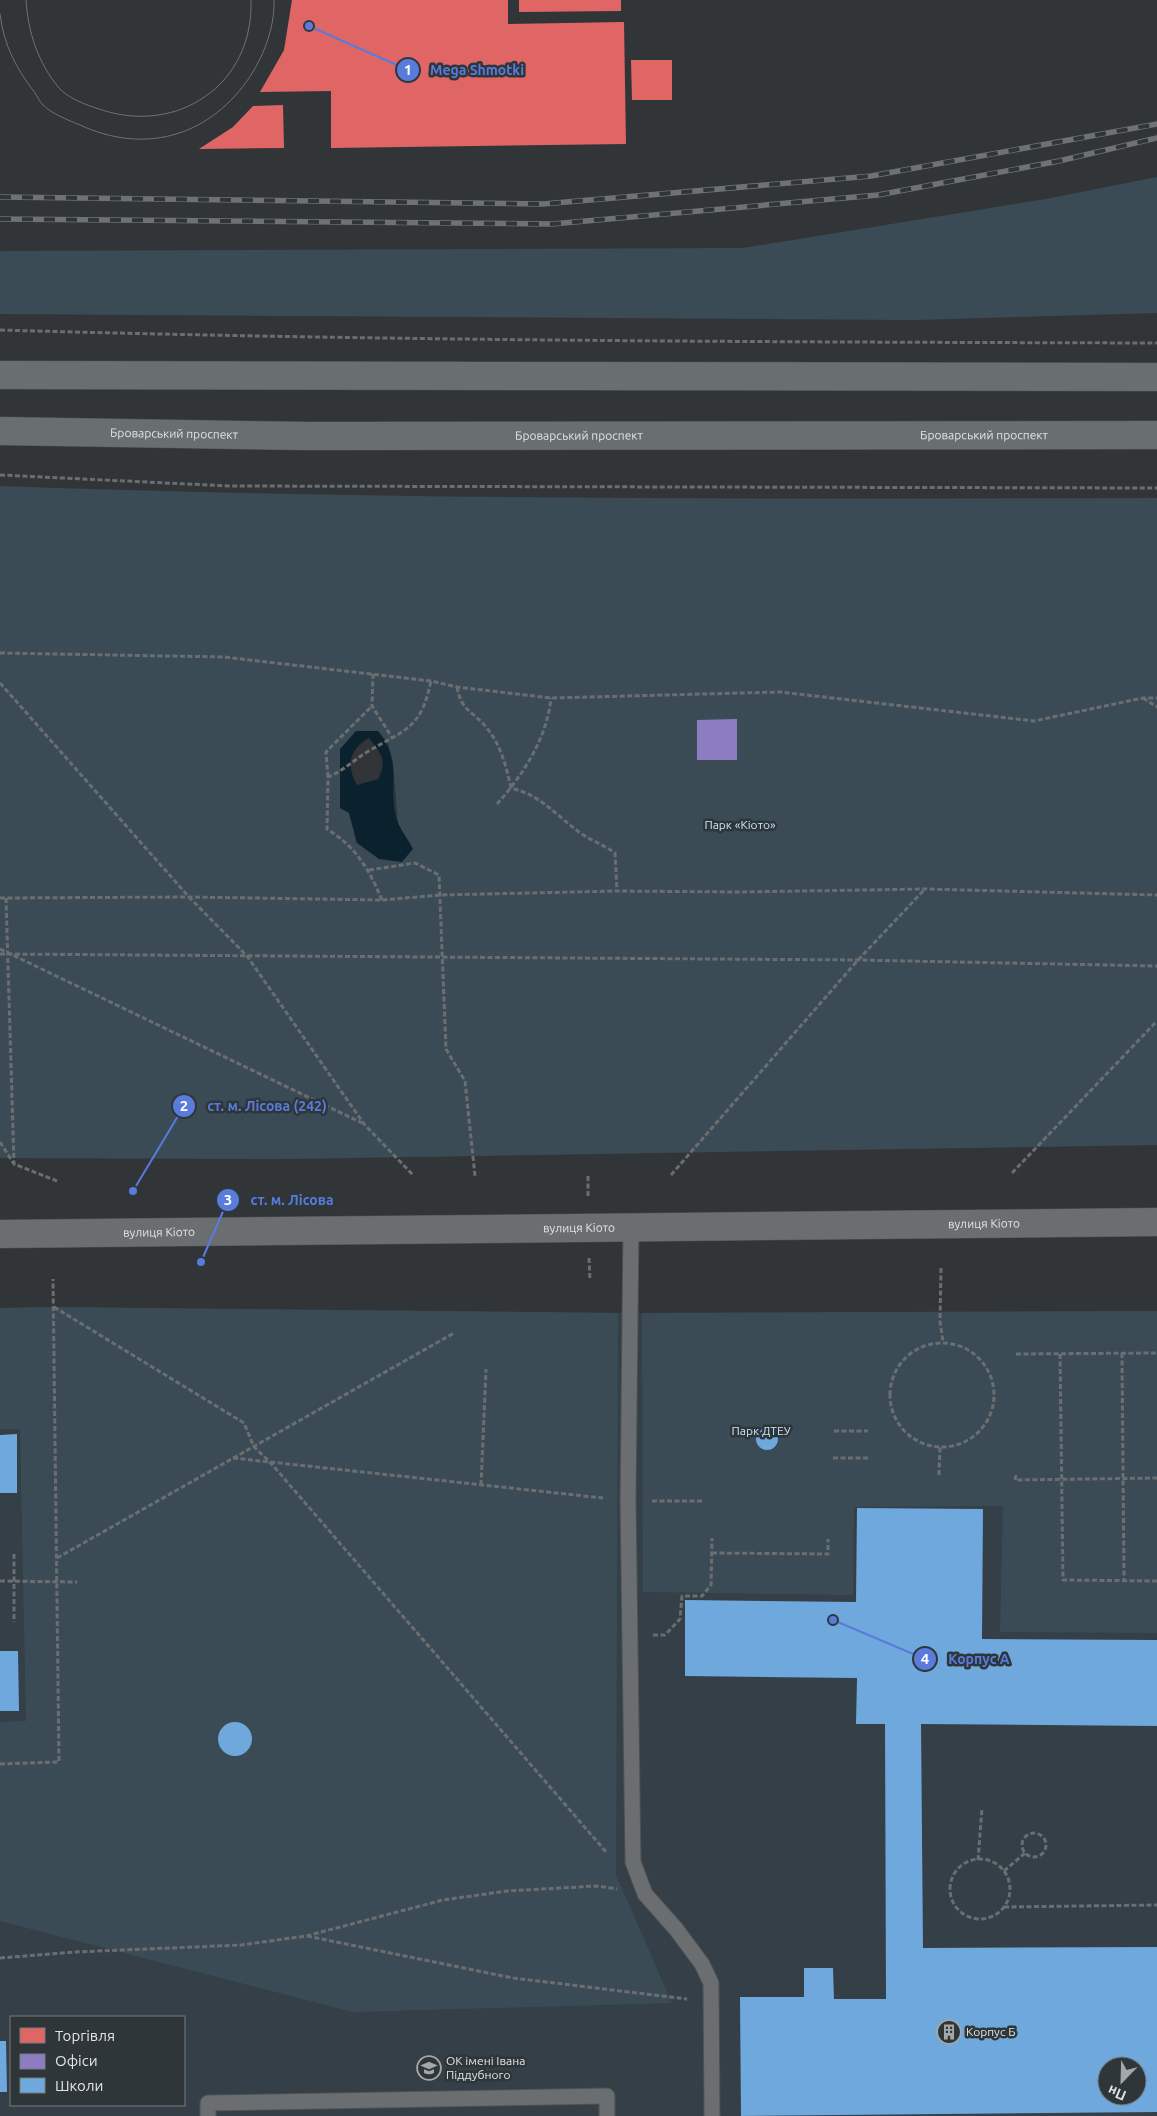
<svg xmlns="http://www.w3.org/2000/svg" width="1157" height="2116" viewBox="0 0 1157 2116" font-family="Ubuntu,sans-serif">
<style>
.built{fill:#353f47;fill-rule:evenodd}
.green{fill:#3b4b56;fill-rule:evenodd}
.water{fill:#0b212e;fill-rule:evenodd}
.shops{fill:#e06666}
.offices{fill:#8e7cc3}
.schools{fill:#6fa8dc;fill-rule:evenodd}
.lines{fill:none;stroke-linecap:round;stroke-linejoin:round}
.service-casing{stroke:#4f5152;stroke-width:17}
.tertiary-casing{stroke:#4f5152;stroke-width:29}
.trunk-casing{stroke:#4f5152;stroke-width:29}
.path{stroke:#6b6e70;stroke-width:3;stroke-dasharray:5 2.5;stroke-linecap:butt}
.service{stroke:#6a6e71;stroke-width:15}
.tertiary{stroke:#6a6e71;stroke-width:28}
.trunk{stroke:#696e70;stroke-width:28}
.tram{stroke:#6f7274;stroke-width:1}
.rail-casing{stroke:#6f7274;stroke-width:5.5}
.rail{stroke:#2f363a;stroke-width:4;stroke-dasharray:11;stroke-linecap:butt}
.labels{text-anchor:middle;stroke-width:5;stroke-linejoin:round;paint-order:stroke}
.street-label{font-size:12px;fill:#e0e4e7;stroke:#2f363a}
.park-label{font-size:12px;fill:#c7e5f9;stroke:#2f363a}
.poi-label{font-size:12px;fill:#e0e4e7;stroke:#2f363a;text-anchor:start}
.leader{fill:none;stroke:#587bdc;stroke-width:2}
.callout-dot{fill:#587bdc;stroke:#2f363a;stroke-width:2}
.mark-label{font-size:15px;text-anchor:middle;font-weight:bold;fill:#fff}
.callout-label{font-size:14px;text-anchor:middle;font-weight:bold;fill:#587bdc;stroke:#2f363a;stroke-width:5;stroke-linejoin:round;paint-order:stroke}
</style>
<rect width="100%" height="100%" fill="#323537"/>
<!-- built -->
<path class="built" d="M 54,1307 L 630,1313 L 1157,1311 L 1157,2116 L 0,2116 L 0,1308 ZM 11,2017 L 184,2017 L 184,2105 L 11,2105 ZM 1107,2066 L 1137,2066 L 1137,2096 L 1107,2096 Z"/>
<!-- green -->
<path class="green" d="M 1157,177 L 1157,313 L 916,320 L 0,314 L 0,251 L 743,248 L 1046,199 Z
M 0,486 C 385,500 771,499 1157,498 L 1157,1145 L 286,1159 L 0,1158 ZM 378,731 L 388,743 L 393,762 L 398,824 L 357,843 L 349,813 L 340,749 Z
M 54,1307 L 618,1313 L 616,1875 L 672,2003 L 353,2012 L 0,1921 L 0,1722 L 26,1721 L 20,1429 L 0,1429 L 0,1308 Z
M 1157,1311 L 1157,1633 L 1000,1632 L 1003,1506 L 854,1507 L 853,1595 L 643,1592 L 642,1313 Z"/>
<!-- water -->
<path class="water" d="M 356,731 L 378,731 C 405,763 385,793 399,825 C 403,833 409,841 413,849 L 402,862 L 379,859 L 357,843 L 349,813 L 340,808 L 340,749 ZM 369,738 C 381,754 388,760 378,779 L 357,785 C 346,766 349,749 369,738 Z"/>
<!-- shops -->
<path class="shops" d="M 292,0 L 508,0 L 508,24 L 624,22 L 626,144 L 331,148 L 331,91 L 260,92 L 284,50 Z
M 519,0 L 621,0 L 621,11 L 519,12 Z
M 631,60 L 672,60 L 672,100 L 632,100 Z
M 283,105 L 284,148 L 199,149 L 233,127 L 253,106 Z"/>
<!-- offices -->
<path class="offices" d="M 737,719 L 737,760 L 697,760 L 697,720 Z"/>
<!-- schools -->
<path class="schools" d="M756 1439a11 11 0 1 1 22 0a11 11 0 1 1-22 0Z
M 17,1434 L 17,1493 L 0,1493 L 0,1435 Z
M 857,1508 L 983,1509 L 982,1639 L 1157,1640 L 1157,1726 L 921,1724 L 923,1948 L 1157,1947 L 1157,2112 L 741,2116 L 740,1997 L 804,1997 L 804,1968 L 833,1968 L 834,1999 L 886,1999 L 885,1724 L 856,1724 L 857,1678 L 685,1676 L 685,1600 L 856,1602 ZM 1107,2066 L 1137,2066 L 1137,2096 L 1107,2096 Z
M 0,1651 L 18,1651 L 19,1711 L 0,1711 Z
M218 1739a17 17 0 1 1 34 0a17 17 0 1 1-34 0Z
M 0,2041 L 6,2041 L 7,2092 L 0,2092 Z"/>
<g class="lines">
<!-- service casing -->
<g class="service-casing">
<path id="service" d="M 631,1228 L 628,1501 L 633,1862 L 645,1894 L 676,1929 L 702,1964 L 711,1983 L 712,2116
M 208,2116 L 208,2103 L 607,2096 L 607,2116"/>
</g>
<!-- tertiary casing -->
<g class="tertiary-casing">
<g id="tertiary">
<path id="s1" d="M 0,1234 L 1157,1222"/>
</g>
</g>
<!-- trunk casing -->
<g class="trunk-casing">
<g id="trunk">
<path d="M 0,375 L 1157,377"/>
<path id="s2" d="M 0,431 L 307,436 L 1157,435"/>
</g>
</g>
<!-- path -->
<path class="path" d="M 0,330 C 386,341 771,342 1157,343
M 0,475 L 229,486 L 1157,488
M 0,653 L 224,657 L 431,681 L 457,687 L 551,698 L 780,692 L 1034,721 L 1143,698 L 1157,698
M 373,674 L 372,706 L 393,739
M 0,683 L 189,897 L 247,956 L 364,1124 L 413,1175
M 457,687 C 461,711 473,711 486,727 C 501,745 506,766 511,788 C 543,796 556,816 582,834 C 592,841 604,845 615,853 L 617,891
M 1143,698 L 1157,707
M 328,777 L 326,752 L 372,706
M 497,804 C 523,775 547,738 551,698
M 369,870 L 415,863 L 439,875 L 446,1049 L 465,1081 L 475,1176
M 0,898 L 189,897 L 382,900 L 440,895 L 617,891 L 739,892 L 926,889 L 1157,895
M 6,898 L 14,1164
M 382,900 C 369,869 356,847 327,829 L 328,777 C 343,771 354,760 367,752 C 406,729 421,729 431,681
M 0,949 L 362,1123
M 0,954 L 858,960 L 1157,966
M 0,1142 L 14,1164 L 57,1181
M 1012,1173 L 1157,1021
M 671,1175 L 858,960 L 925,889
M 588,1176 L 588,1197
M 589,1258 L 590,1280
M 941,1268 L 940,1321 L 943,1342
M 54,1307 L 244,1423 L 254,1447 L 269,1461 L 607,1853
M890 1395a52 52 0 1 1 104 0a52 52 0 1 1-104 0Z
M 1122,1353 L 1124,1580
M 1016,1354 L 1157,1353
M 1060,1354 L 1063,1580 L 1157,1581
M 834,1431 L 868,1431
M 233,1458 L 603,1498
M 833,1458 L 868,1458
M 939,1475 L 940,1447
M 1016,1475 L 1015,1480 L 1157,1478
M 481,1485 L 486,1369
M 652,1501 L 702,1501
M 712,1553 L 828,1554 L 828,1539
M 14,1554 L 14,1622
M 57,1558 L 454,1333
M 0,1581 L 77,1582
M 653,1635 L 665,1635 L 680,1619 L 682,1596 L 702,1596 L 711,1585 L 712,1538
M 0,1764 L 59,1762 L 53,1279
M1022 1845a12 12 0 1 1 24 0a12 12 0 1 1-24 0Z
M950 1889a30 30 0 1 1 60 0a30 30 0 1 1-60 0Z
M 978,1860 L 982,1808
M 1004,1871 L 1025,1853
M 1004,1907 L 1157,1905
M 307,1936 L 513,1978 L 687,1999
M 0,1958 L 75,1952 L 241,1945 L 306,1936 L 443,1900 L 507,1891 L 597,1886 L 617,1889"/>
<!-- service -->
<use href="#service" class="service"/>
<!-- tertiary -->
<use href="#tertiary" class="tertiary"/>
<!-- trunk -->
<use href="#trunk" class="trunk"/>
<!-- tram -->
<path class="tram" d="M 26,0 C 28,32 38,63 59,88 C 68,98 86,105 99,109 C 177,136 254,85 251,0
M 0,14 C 4,46 16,68 35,93 C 37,96 40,102 43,105 C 52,114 68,120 80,125 C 143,154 206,138 247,81 C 263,58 275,28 274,0"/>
<!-- rail casing -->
<g class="rail-casing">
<path id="rail" d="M 0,197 L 543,204 L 871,176 L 1157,124
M 0,219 L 552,224 L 878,195 L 1059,161 L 1157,138"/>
</g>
<!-- rail -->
<use href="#rail" class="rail"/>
</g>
<!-- icons -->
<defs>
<g id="building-ring" transform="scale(1.25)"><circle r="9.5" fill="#2f363a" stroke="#a3a7a9" stroke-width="1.5"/><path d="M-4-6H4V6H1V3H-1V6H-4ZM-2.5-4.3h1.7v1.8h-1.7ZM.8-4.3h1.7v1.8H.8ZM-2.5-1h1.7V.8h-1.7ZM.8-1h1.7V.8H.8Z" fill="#a3a7a9"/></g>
<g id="university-ring" transform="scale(1.25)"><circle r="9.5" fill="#2f363a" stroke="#a3a7a9" stroke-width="1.5"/><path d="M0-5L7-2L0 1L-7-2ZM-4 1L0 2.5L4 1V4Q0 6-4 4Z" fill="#a3a7a9"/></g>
</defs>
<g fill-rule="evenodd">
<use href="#building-ring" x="949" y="2032"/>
<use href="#university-ring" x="429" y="2068"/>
</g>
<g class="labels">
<!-- street labels -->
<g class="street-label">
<text dy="4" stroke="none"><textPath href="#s2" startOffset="174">Броварський проспект</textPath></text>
<text dy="4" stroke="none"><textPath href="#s2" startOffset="984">Броварський проспект</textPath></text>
<text dy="4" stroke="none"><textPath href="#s2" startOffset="579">Броварський проспект</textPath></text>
<text dy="4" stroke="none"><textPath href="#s1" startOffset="984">вулиця Кіото</textPath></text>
<text dy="4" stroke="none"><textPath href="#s1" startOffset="579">вулиця Кіото</textPath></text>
<text dy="4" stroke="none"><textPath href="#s1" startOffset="159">вулиця Кіото</textPath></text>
</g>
<!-- park labels -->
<g class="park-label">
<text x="740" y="829">Парк «Кіото»</text>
<text x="761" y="1435">Парк ДТЕУ</text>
</g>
<!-- poi labels -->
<g class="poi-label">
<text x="966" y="2036">Корпус Б</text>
<text x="446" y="2065">ОК імені Івана<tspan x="446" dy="14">Піддубного</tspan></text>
</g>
</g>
<!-- callouts -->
<path class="leader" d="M309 26L408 70M133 1191L184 1106M201 1262L228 1200M833 1620L925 1659"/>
<g class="callout-dot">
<circle cx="309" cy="26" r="5"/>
<circle cx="133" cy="1191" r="5"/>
<circle cx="201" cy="1262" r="5"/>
<circle cx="833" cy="1620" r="5"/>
<circle cx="408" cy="70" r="12"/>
<circle cx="184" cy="1106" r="12"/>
<circle cx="228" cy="1200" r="12"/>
<circle cx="925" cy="1659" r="12"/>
</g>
<g class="mark-label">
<text x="408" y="75">1</text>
<text x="184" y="1111">2</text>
<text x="228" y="1205">3</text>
<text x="925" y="1664">4</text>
</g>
<g class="callout-label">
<text x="477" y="75">Mega Shmotki</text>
<text x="267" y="1111">ст. м. Лісова (242)</text>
<text x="292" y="1205">ст. м. Лісова</text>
<text x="979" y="1664">Корпус А</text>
</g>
<!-- legend -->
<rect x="10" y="2016" width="175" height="90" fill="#2f363a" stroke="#767c7f"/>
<rect x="20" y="2028" width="25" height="15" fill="#e06666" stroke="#767c7f"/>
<text x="55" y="2041" font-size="15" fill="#e0e4e7">Торгівля</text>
<rect x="20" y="2054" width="25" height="15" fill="#8e7cc3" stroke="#767c7f"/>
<text x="55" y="2066" font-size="15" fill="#e0e4e7">Офіси</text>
<rect x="20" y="2078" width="25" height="15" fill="#6fa8dc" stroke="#767c7f"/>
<text x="55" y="2091" font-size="15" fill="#e0e4e7">Школи</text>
<!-- north arrow -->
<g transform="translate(1122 2081) rotate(203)"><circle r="24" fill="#2f363a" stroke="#767c7f"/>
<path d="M0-4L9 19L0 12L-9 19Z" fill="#a3a7a9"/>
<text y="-8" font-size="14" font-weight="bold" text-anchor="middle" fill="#e0e4e7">Пн</text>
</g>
</svg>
